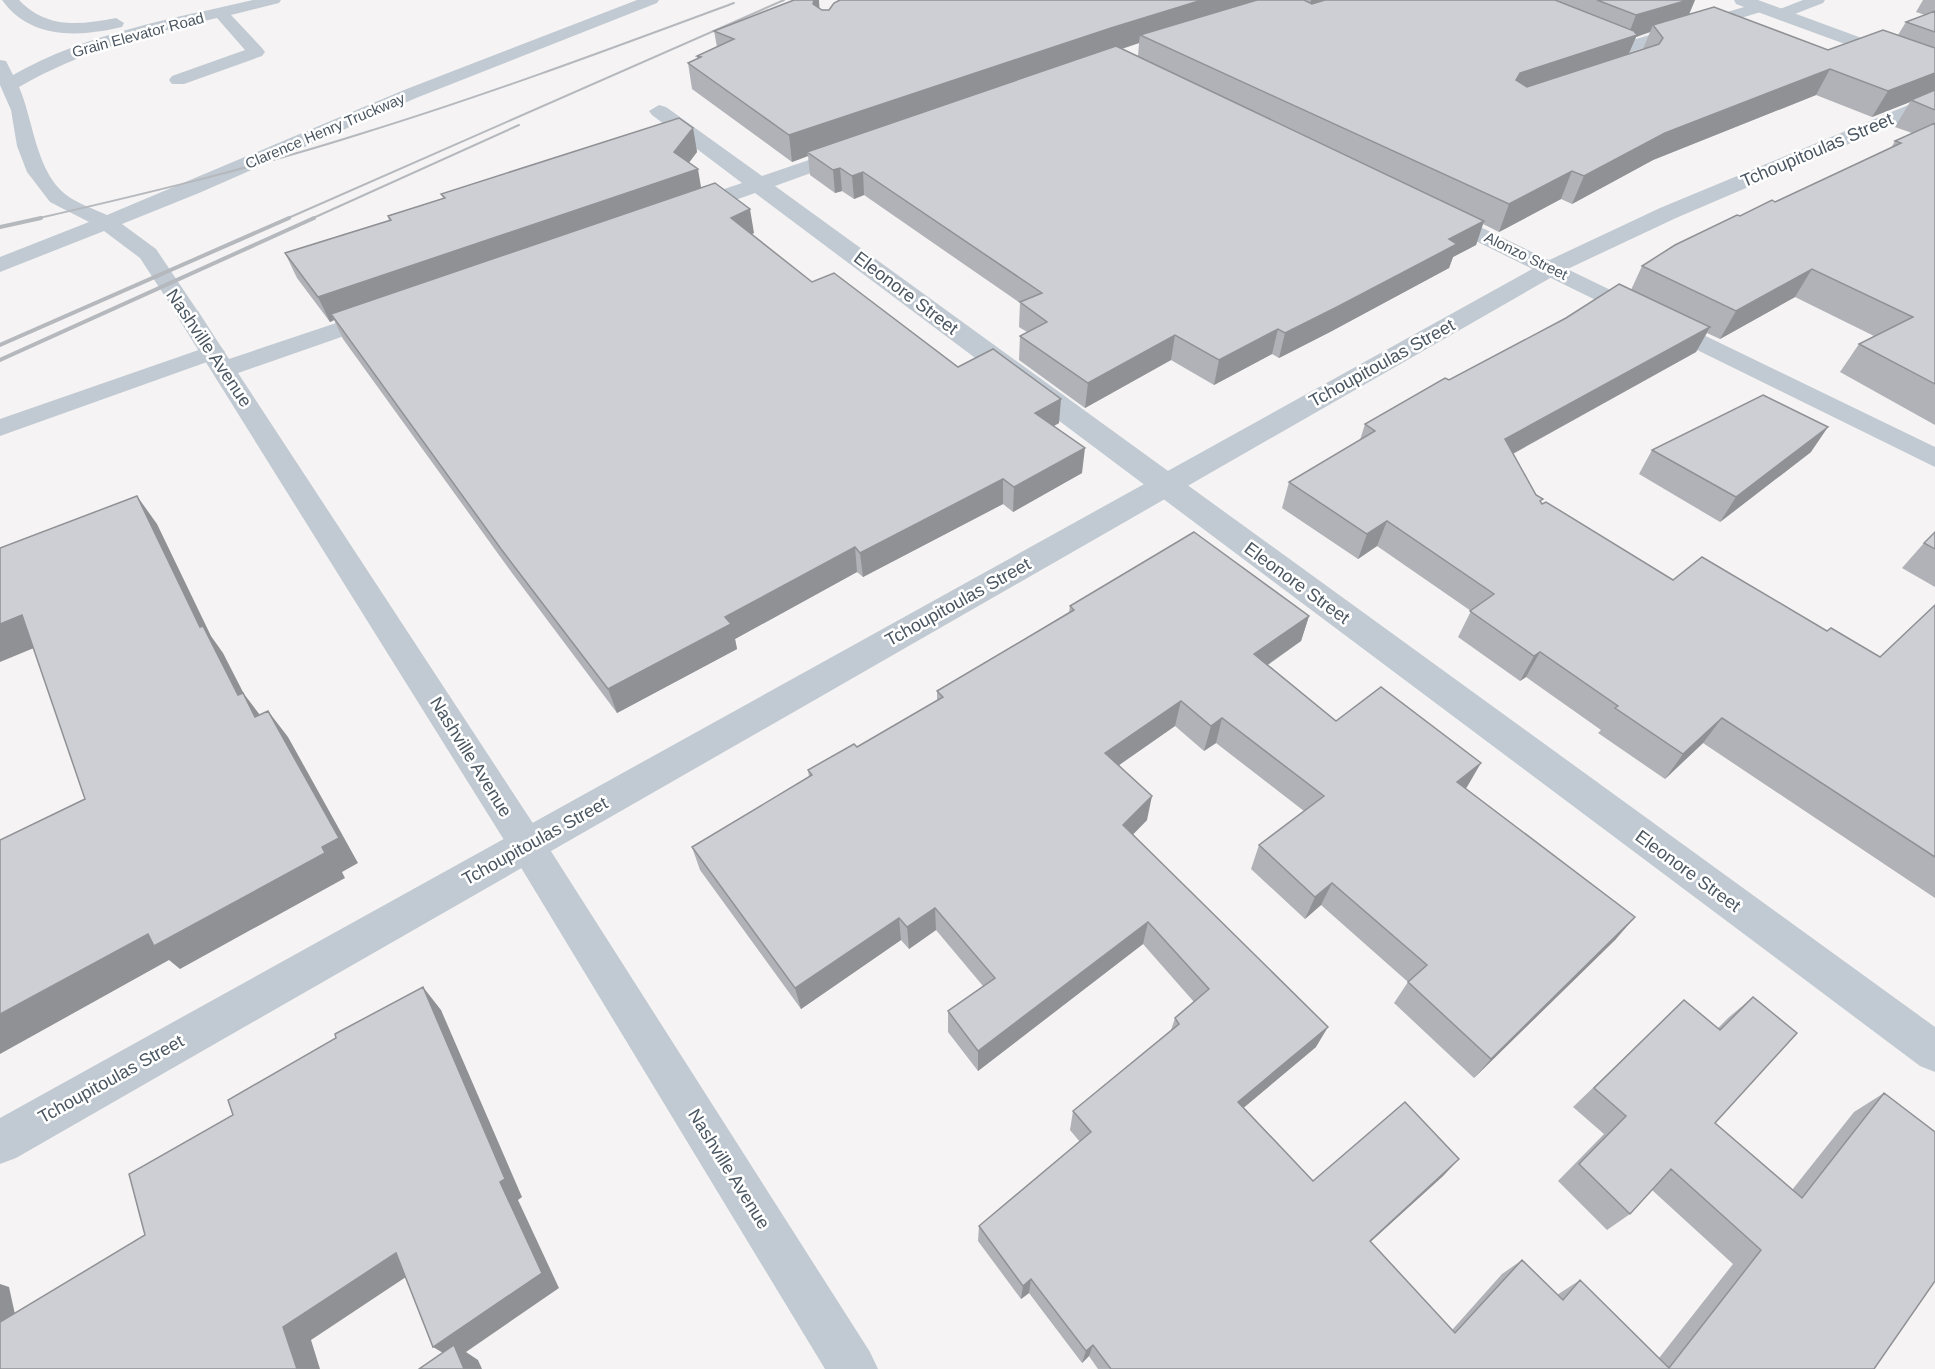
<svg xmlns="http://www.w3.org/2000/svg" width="1935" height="1369" viewBox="0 0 1935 1369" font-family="Arial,sans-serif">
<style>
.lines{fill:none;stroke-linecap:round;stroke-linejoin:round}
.service{fill:#c1cad2;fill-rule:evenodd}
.minor{fill:#c1cad2;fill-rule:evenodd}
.tertiary{fill:#c1cad2;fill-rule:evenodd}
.rail-far1{stroke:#b5b8bd;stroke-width:2}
.rail{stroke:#b5b8bd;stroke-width:4}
.wall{fill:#b0b2b7;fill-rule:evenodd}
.shaded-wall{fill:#909195}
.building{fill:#cdcfd5;stroke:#909195;stroke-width:1.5}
.labels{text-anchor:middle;stroke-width:5;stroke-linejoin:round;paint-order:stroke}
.far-street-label{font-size:15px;fill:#4a5661;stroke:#fff}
.street-label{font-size:18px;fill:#4a5661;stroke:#fff}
</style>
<rect width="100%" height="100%" fill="#f5f3f3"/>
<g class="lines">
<!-- service -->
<path class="service" d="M 2,0 L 19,0 C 47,29 79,25 116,18 L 124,23 L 122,27 C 79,37 31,40 2,0 Z
M 253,0 L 281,0 L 279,3 L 231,15 L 262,48 L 265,52 L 262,56 L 184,84 L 172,84 L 169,80 L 172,76 L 245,50 L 217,18 C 147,34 81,51 19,87 C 33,119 36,171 65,194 C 76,203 94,209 107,215 L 404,90 L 637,0 L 659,0 L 657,3 L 416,98 L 199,193 L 122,224 L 156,249 L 201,316 L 197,321 L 181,321 L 140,258 L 104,231 L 0,272 L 0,257 L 89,222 L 50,202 L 27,172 L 17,146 L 11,110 L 0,85 L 0,60 L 6,61 L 13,75 C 87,33 171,19 253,0 Z
M 1803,0 L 1825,0 L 1823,3 L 1787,17 L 1775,17 L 1773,14 L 1775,11 Z
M 1761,2 L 1767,4 L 1769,7 L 1767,10 L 1631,52 L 1625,53 L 1616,48 L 1619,44 Z
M 213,345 L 221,347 L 225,352 L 221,357 L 0,436 L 0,419 Z"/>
<!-- minor -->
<path class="minor" d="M 1734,0 L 1758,0 L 1935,65 L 1935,77 L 1736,4 Z
M 659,105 L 666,107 L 762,176 L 844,148 L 858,148 L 861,152 L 858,156 L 775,186 L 1935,1027 L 1935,1072 L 1920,1066 L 755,193 L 696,214 L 680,214 L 677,209 L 680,204 L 742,183 L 652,115 L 649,111 Z
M 1439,207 L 1935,447 L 1935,467 L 1431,219 L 1428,214 L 1431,209 Z
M 381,308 L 390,310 L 393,315 L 390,320 L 238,373 L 540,834 L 870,1352 L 878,1369 L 825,1369 L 514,856 L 177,316 L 180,311 L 189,309 L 198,311 L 229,359 Z"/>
<!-- tertiary -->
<path class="tertiary" d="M 1935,94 L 1935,107 L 1676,218 L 1559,273 L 16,1158 L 0,1164 L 0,1118 L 1543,263 L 1660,208 Z"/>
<!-- rail-far1 -->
<path class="rail-far1" d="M 35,219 C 144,194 253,168 360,134 C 487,95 610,49 734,3
M 286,219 L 784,0
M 311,219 L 519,125"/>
<!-- rail -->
<path class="rail" d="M 0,227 L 41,218
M 0,345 L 289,218
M 0,360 L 314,218"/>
</g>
<!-- wall -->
<path class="wall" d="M 840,0 L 1695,0 L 1689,15 L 1828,50 L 1898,35 L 1906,22 L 1925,15 L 1916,12 L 1923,0 L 1935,0 L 1935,425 L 1840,372 L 1859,344 L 1874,336 L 1795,297 L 1720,339 L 1707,333 L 1696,352 L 1513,454 L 1542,504 L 1673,580 L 1827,631 L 1880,657 L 1935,605 L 1935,898 L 1703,743 L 1665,779 L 1598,733 L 1601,730 L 1526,677 L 1520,681 L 1458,637 L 1471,611 L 1377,546 L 1358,559 L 1282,508 L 1289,482 L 1360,440 L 1365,424 L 1449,380 L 1631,290 L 1642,266 L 1740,216 L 1775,202 L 1891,148 L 1895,141 L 1912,133 L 1895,127 L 1910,102 L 1872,117 L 1816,95 L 1653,160 L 1572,204 L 1561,199 L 1499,232 L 1483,224 L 1476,245 L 1453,257 L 1449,268 L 1330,332 L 1279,358 L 1272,354 L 1214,385 L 1171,360 L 1085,408 L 1019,360 L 1020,336 L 1027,332 L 1019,327 L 1020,303 L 864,195 L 854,199 L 842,191 L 835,193 L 810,175 L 808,156 L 792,162 L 692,89 L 688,63 L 697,59 L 697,56 L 717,47 L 714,31 L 819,9 L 822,10 L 829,10 ZM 1650,32 L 1643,49 L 1629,53 L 1636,37 ZM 1139,43 L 1138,56 L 1122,49 Z
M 693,128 L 697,152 L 689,163 L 701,188 L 754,233 L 751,234 L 812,282 L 958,367 L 1059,423 L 1054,426 L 1082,473 L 1013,512 L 1003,504 L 863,577 L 857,572 L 735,639 L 737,649 L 617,713 L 512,573 L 343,339 L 334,320 L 330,322 L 297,278 L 285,253 L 389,221 L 388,216 L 443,198 L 441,194 Z
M 1652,450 L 1811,452 L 1720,522 L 1639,474 Z
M 1935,532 L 1935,587 L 1902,568 L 1924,543 Z
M 1070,606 L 1309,616 L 1301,641 L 1268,665 L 1336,721 L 1467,787 L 1465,789 L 1616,939 L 1474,1078 L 1394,1003 L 1408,982 L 1321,905 L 1305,919 L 1251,869 L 1259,845 L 1304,811 L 1216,743 L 1204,751 L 1175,726 L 1119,765 L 1147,820 L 1133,834 L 1316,1047 L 1243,1108 L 1313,1181 L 1459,1159 L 1443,1176 L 1370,1242 L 1452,1330 L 1502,1274 L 1522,1260 L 1557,1295 L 1580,1280 L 1659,1358 L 1733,1264 L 1652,1190 L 1630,1214 L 1607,1230 L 1558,1181 L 1604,1134 L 1573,1107 L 1684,1000 L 1718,1028 L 1728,1018 L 1753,997 L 1715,1123 L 1792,1190 L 1854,1112 L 1884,1093 L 1874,1369 L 1098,1369 L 1089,1356 L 1082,1363 L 1029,1293 L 1021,1299 L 978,1241 L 979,1226 L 1080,1142 L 1070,1130 L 1073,1111 L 1171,1030 L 1175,1018 L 1194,1002 L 1143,944 L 978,1071 L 948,1032 L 948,1011 L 983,986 L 936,930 L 909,949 L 901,940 L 801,1009 L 700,870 L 692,847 L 809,777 L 808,770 L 857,747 L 937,700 L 937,691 L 1069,612 Z"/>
<!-- shaded-wall -->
<path class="shaded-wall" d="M 814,0 L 819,0 L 820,17 L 813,4 Z
M 1202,0 L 1277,0 L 1140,35 L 1139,43 L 807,152 L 808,156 L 792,162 L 789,135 L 1111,28 Z
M 1311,0 L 1355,0 L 1308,13 Z
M 1684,0 L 1695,0 L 1688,16 L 1653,25 L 1650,32 L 1636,37 L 1626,60 L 1511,99 L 1516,80 L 1520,73 L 1627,38 L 1636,15 Z
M 1830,69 L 1816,95 L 1653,160 L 1572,204 L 1584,176 L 1665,133 Z
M 1935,73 L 1935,92 L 1911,100 L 1910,102 L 1872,117 L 1888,91 Z
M 693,128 L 697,152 L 679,175 L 698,169 L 702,193 L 331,314 L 334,320 L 330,322 L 318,297 L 674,152 Z
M 840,168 L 842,191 L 835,193 L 833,170 Z
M 1572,171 L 1561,199 L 1499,232 L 1509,204 Z
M 863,172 L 864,195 L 854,199 L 852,176 Z
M 750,209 L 754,233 L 735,242 L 731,218 Z
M 1484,221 L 1476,245 L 1453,257 L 1449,268 L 1330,332 L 1279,358 L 1285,333 L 1449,239 Z
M 1812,269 L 1795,297 L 1720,339 L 1736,311 Z
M 1710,327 L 1696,352 L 1494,464 L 1505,439 Z
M 1278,329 L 1272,354 L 1214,385 L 1219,360 Z
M 1175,335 L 1171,360 L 1085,408 L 1088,383 Z
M 1061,399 L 1059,423 L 1034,437 L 1035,413 Z
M 1828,427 L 1811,452 L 1720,522 L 1736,497 Z
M 1085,448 L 1082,473 L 1013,512 L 1014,487 Z
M 1003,479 L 1003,504 L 863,577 L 860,553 Z
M 137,496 L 157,524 L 211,636 L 223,653 L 244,694 L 263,719 L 275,743 L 238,695 L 200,627 Z
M 1387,521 L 1377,546 L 1358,559 L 1367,534 Z
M 855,547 L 857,572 L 735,639 L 737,649 L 617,713 L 608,689 L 725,617 Z
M 22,615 L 46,643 L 0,662 L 0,624 Z
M 1309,616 L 1301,641 L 1247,679 L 1254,654 Z
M 1540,652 L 1526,677 L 1520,681 L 1534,656 Z
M 1181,701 L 1175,726 L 1102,777 L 1105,753 Z
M 268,711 L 288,737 L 358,863 L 342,872 L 345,878 L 180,969 L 169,960 L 0,1054 L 0,1014 L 148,934 Z
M 1222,718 L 1216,743 L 1204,751 L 1211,726 Z
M 1722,718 L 1703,743 L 1665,779 L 1683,754 Z
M 1481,763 L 1467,787 L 1443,806 L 1457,782 Z
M 1152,796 L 1147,820 L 1119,849 L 1123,825 Z
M 1332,883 L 1321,905 L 1305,919 L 1315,897 Z
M 935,908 L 936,930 L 909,949 L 907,927 Z
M 1635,917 L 1616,939 L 1474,1078 L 1491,1059 Z
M 899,918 L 901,940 L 801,1009 L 795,988 Z
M 1148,922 L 1143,944 L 978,1071 L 978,1051 Z
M 423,987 L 441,1010 L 522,1197 L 518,1200 L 559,1288 L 466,1352 L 478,1360 L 482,1369 L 464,1369 L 455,1360 L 433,1347 L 500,1182 Z
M 1328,1027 L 1316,1047 L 1229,1120 L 1238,1102 Z
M 1459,1159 L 1443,1176 L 1355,1256 L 1370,1241 Z
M 396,1253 L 418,1269 L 311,1340 L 320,1369 L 297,1369 L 283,1327 Z
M 1031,1279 L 1029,1293 L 1021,1299 L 1023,1286 Z
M 0,1284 L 9,1287 L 22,1346 L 0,1338 Z
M 1093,1345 L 1089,1356 L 1082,1363 L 1086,1351 Z"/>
<!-- building -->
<path class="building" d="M 794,0 L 814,0 L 813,4 L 822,10 L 829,10 L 834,3 L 840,0 L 1202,0 L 1111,28 L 789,135 L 688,63 L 701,57 L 697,56 L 734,39 L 714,31 Z
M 1257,0 L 1304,0 L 1312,4 L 1325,0 L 1555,0 L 1634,31 L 1637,35 L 1520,73 L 1516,80 L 1527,87 L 1659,44 L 1663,38 L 1653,25 L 1714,7 L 1828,50 L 1883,30 L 1935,48 L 1935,73 L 1888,91 L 1830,69 L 1665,133 L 1584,176 L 1572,171 L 1509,204 L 1140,35 Z
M 1597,0 L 1688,0 L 1636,15 Z
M 1935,11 L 1935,32 L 1906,22 Z
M 1116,46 L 1484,221 L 1449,239 L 1457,244 L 1337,307 L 1285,333 L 1278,329 L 1219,360 L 1175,335 L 1088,383 L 1020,336 L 1047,322 L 1020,302 L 1042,293 L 863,172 L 852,176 L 840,168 L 833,170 L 807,152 Z
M 1935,90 L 1935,110 L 1911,100 Z
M 679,118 L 693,128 L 674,152 L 698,169 L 318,297 L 285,253 L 391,220 L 388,216 L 445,198 L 441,194 Z
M 1935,123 L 1935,384 L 1859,344 L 1913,317 L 1812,269 L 1736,311 L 1642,266 L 1675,245 L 1737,215 L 1740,216 L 1772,200 L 1775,202 L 1901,143 L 1895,141 Z
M 715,183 L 750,209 L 731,218 L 812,282 L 834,273 L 958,367 L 993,349 L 1061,399 L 1035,413 L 1085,448 L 1014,487 L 1003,479 L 860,553 L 855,547 L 725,617 L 731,624 L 608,689 L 501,549 L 331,314 Z
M 1619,284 L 1710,327 L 1505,439 L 1536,495 L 1543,499 L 1540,501 L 1542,504 L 1546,502 L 1673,580 L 1702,557 L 1827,631 L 1831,628 L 1880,657 L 1935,605 L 1935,857 L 1722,718 L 1683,754 L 1615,708 L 1618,706 L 1540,652 L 1534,656 L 1470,611 L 1494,594 L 1387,521 L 1367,534 L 1289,482 L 1375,431 L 1365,424 L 1445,378 L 1449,380 L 1566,318 Z
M 1763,395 L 1828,427 L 1736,497 L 1652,450 Z
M 137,496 L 200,627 L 203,626 L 238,695 L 243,693 L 255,717 L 268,711 L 339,838 L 322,847 L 325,853 L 154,946 L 148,934 L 0,1014 L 0,840 L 85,799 L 22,615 L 0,624 L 0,548 Z
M 1194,532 L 1309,616 L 1254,654 L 1336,721 L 1381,687 L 1481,763 L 1457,782 L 1635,917 L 1491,1059 L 1408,982 L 1427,965 L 1332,883 L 1315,897 L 1259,845 L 1324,796 L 1222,718 L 1211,726 L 1181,701 L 1105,753 L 1152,796 L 1123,825 L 1328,1027 L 1238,1102 L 1313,1181 L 1405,1102 L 1459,1159 L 1370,1241 L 1455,1333 L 1522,1260 L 1563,1300 L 1580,1280 L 1669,1368 L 1761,1250 L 1671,1169 L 1630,1214 L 1579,1164 L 1626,1116 L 1594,1088 L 1684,1000 L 1720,1030 L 1753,997 L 1797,1033 L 1715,1123 L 1802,1198 L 1884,1093 L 1935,1132 L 1935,1281 L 1874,1369 L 1111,1369 L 1093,1345 L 1086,1351 L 1031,1279 L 1023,1286 L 979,1226 L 1091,1132 L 1073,1111 L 1179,1024 L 1175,1018 L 1209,989 L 1148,922 L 978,1051 L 948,1011 L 995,978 L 935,908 L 907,927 L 899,918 L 795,988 L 692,847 L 812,775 L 808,770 L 854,744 L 857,747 L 943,697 L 937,691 L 1074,610 L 1070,606 Z
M 1935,532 L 1935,549 L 1924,543 Z
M 423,987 L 505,1179 L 500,1182 L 542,1273 L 433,1347 L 396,1253 L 283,1327 L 297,1369 L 0,1369 L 0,1322 L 145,1235 L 129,1174 L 233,1115 L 228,1100 L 336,1038 L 335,1034 Z
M 454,1345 L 464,1369 L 419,1369 Z"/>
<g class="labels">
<!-- far-street labels -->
<g class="far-street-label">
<text transform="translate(138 35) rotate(-15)" y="5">Grain Elevator Road</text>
<text transform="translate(325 131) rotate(-23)" y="5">Clarence Henry Truckway</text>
<text transform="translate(1526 256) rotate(26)" y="5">Alonzo Street</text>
</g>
<!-- street labels -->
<g class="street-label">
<text transform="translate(1817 150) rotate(-23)" y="6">Tchoupitoulas Street</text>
<text transform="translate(906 293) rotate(37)" y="6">Eleonore Street</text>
<text transform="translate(209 348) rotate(56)" y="6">Nashville Avenue</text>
<text transform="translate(1382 363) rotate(-29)" y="6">Tchoupitoulas Street</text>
<text transform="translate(1297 583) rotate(36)" y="6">Eleonore Street</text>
<text transform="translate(958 602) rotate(-29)" y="6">Tchoupitoulas Street</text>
<text transform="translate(471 757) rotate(58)" y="6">Nashville Avenue</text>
<text transform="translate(535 841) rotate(-29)" y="6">Tchoupitoulas Street</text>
<text transform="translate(1688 871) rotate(36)" y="6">Eleonore Street</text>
<text transform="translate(111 1079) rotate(-29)" y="6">Tchoupitoulas Street</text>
<text transform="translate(729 1169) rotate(58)" y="6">Nashville Avenue</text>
</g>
</g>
</svg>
